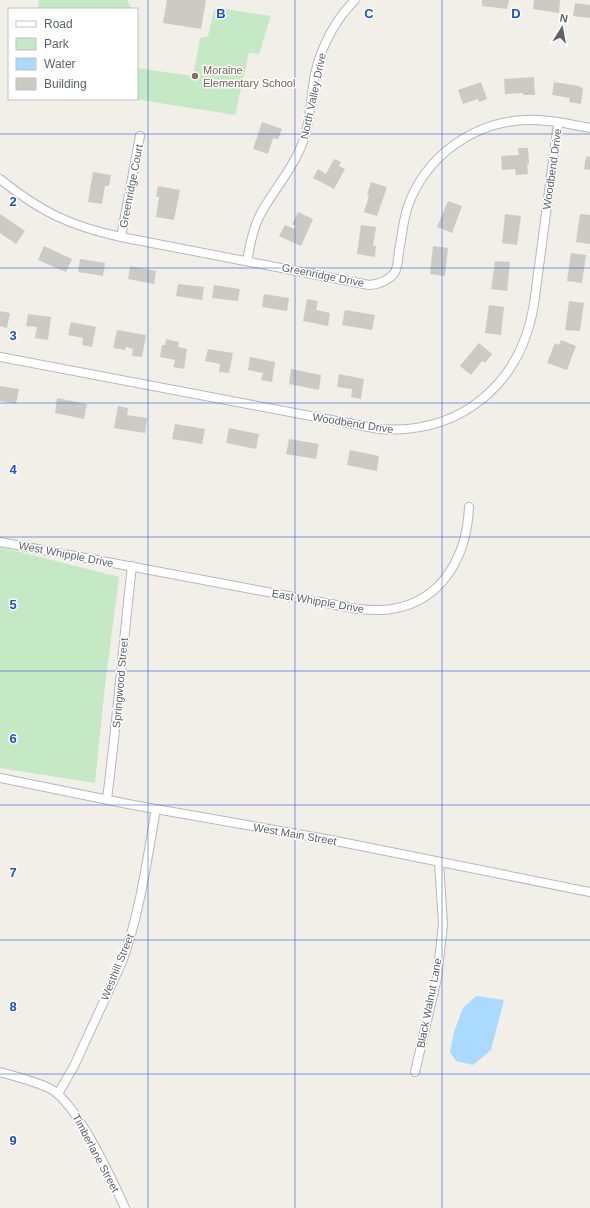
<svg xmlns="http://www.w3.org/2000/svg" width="590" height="1208" viewBox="0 0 590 1208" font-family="Helvetica,sans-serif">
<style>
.green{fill:#c5e8c5}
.water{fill:#aadaff}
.building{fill:#cccac5}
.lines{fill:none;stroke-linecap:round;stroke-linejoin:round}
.street-casing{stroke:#b5b8bc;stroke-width:10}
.street{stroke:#fff;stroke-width:8}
.grid{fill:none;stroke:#1d4ed8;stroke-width:1;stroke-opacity:0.55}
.education-dot{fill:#8d6e63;stroke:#fff;stroke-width:1.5}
.labels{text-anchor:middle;stroke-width:3;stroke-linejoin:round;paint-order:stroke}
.education-label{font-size:11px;fill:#785e54;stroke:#fff;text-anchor:start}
.street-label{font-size:11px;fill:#5f6368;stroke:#fff}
.grid-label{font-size:13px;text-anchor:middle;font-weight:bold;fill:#1d4ed8;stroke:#fff;stroke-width:3;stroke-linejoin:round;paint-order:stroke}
</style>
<rect width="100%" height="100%" fill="#f1efe8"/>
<!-- green -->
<path class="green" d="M 39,0 L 127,0 L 132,9 L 38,9 Z
M 220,8 L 271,16 L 259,54 L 249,53 L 235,115 L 135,99 L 137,99 L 137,68 L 193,76 L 200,38 L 208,36 L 214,10 Z
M 0,547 L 119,577 L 105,686 L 95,783 L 0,768 Z"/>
<!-- water -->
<path class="water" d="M 476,996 L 504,1000 L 491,1050 L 473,1065 L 456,1061 L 450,1052 L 454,1032 L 463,1008 Z"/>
<!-- building -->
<path class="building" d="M 167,0 L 206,0 L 201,29 L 163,23 Z
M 482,0 L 509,0 L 507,9 L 482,6 Z
M 534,0 L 560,0 L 559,13 L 533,9 Z
M 575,3 L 590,5 L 590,18 L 573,16 Z
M 534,77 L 535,95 L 523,95 L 523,93 L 505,94 L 504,79 Z
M 481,82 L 487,99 L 479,102 L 478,99 L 463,104 L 458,90 Z
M 554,82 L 579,86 L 579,87 L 583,88 L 581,104 L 569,102 L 570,98 L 552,95 Z
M 262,122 L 282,129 L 278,139 L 273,138 L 268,154 L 253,149 Z
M 518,148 L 528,148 L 529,164 L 527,165 L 528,174 L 516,175 L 515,169 L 502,170 L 501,156 L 519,155 Z
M 586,156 L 590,157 L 590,170 L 584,169 Z
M 334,159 L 341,162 L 339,166 L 345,169 L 334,189 L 313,178 L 318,169 L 326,174 Z
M 93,172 L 111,175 L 109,186 L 105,186 L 102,204 L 88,202 Z
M 371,182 L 387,187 L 377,216 L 364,212 L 369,196 L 367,195 Z
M 158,186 L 180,190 L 174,220 L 156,217 L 159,197 L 156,197 Z
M 448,201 L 462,206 L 452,233 L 437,227 Z
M 298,212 L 313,219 L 301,246 L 279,236 L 285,225 L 294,229 L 296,226 L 292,224 Z
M 0,214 L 25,231 L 16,244 L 0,233 Z
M 505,214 L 521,216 L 517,245 L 502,243 Z
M 580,214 L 590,215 L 590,244 L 576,242 Z
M 361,225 L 376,227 L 373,246 L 376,246 L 375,257 L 357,254 Z
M 44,246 L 72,259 L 66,272 L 38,260 Z
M 433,246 L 448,248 L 445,276 L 430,274 Z
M 571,253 L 586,255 L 582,283 L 567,281 Z
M 80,259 L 105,263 L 103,276 L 78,272 Z
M 495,261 L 510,262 L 507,291 L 491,289 Z
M 130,266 L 156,271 L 154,284 L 128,279 Z
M 178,284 L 204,287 L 202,300 L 176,296 Z
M 214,285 L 240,289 L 238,301 L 212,298 Z
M 264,294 L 289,298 L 287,311 L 262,307 Z
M 307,299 L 318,301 L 316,310 L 330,313 L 328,326 L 303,321 Z
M 569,301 L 584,303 L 580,331 L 565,330 Z
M 489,305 L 504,307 L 501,335 L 485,333 Z
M 345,310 L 375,315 L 372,330 L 342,325 Z
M 0,311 L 10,313 L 7,328 L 0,326 Z
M 28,314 L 51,317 L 48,340 L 35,338 L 37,327 L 26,326 Z
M 71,322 L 96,327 L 92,347 L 82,345 L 83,338 L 68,335 Z
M 117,330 L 146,335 L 142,357 L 132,356 L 133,349 L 126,347 L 125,350 L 113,348 Z
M 166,339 L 179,342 L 178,347 L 187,349 L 184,369 L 173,367 L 175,360 L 160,357 L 162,345 L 165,345 Z
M 561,340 L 576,346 L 567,370 L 547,363 L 555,343 L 559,345 Z
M 479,343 L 492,354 L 485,363 L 482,361 L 471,375 L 460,366 Z
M 208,349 L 233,353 L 229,373 L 219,372 L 220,364 L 205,361 Z
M 250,357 L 275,362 L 272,382 L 261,380 L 263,373 L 248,370 Z
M 291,369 L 321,375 L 319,390 L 289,384 Z
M 339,374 L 364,379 L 361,399 L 351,397 L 352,389 L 337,387 Z
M 0,386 L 19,389 L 16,404 L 0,401 Z
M 57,398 L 87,404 L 84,419 L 55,413 Z
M 118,406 L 128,408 L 127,415 L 147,418 L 145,433 L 114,428 Z
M 175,424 L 205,429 L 202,444 L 172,439 Z
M 229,428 L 259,434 L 256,449 L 226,443 Z
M 289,439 L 319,444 L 316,459 L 286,454 Z
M 350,450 L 379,456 L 377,471 L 347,465 Z"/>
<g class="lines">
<!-- street casing -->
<g class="street-casing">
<path id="street" d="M 0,179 C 41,212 70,226 121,237 L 369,285 C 380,284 389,281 395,272 C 398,266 398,258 399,251 C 402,236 403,220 408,206 C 426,156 473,122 526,120 C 548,119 569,124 590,128
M 121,237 L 140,136
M 247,261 C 250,246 252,231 259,217 C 271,193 290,173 300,149 C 311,125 310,99 315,74 C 321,47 335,20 355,0
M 0,357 L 379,429 C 461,435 521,384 534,304 L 558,123
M 0,542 L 358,609 C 369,610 380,611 392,609 C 443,601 467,555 469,507
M 0,778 L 133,805 L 326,839 L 590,892
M 107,799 C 117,722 123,644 132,566
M 0,1072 C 14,1076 37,1082 49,1088 C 77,1102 112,1179 125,1208
M 415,1072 L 437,978 L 443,925 L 439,862
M 58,1094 L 74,1066 L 122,962 C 140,913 147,860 156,809"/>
</g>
<!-- street -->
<use href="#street" class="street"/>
</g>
<!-- grid -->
<path class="grid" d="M 148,0 L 148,1208M 295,0 L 295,1208M 442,0 L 442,1208M 0,134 L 590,134M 0,268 L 590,268M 0,403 L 590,403M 0,537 L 590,537M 0,671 L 590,671M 0,805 L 590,805M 0,940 L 590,940M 0,1074 L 590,1074"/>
<!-- markers -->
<circle class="education-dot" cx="195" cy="76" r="4"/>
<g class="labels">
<!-- education labels -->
<g class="education-label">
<text x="203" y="74">Moraine<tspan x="203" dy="13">Elementary School</tspan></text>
</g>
<!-- street labels -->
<g class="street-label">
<text transform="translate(313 96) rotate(-78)" y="4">North Valley Drive</text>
<text transform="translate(552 169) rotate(-82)" y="4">Woodbend Drive</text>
<text transform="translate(131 186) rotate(-79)" y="4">Greenridge Court</text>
<text transform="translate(323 275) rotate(11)" y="4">Greenridge Drive</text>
<text transform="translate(353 423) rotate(9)" y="4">Woodbend Drive</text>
<text transform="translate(66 554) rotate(11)" y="4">West Whipple Drive</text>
<text transform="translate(318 601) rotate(10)" y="4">East Whipple Drive</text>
<text transform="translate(120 683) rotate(-85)" y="4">Springwood Street</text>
<text transform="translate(295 834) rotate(10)" y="4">West Main Street</text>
<text transform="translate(117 967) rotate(-68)" y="4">Westhill Street</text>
<text transform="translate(429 1003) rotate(-79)" y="4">Black Walnut Lane</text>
<text transform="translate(96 1153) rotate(62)" y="4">Timberlane Street</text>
</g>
</g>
<g class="grid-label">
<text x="221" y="18">B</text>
<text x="369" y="18">C</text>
<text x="516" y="18">D</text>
<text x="13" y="206">2</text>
<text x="13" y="340">3</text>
<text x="13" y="474">4</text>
<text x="13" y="609">5</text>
<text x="13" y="743">6</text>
<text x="13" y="877">7</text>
<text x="13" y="1011">8</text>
<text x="13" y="1145">9</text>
</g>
<!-- legend -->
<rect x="8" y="8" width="130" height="92" fill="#ffffff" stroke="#bfc1c3"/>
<rect x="16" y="21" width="20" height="6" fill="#ffffff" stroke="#bfc1c3"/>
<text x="44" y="28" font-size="12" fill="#5f6368">Road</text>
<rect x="16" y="38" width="20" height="12" fill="#c5e8c5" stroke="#bfc1c3"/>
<text x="44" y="48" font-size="12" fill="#5f6368">Park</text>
<rect x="16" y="58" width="20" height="12" fill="#aadaff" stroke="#bfc1c3"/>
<text x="44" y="68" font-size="12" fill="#5f6368">Water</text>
<rect x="16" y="78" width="20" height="12" fill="#cccac5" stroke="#bfc1c3"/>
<text x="44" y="88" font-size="12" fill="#5f6368">Building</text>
<!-- north arrow -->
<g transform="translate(562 28) rotate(11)" stroke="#ffffff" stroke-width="3" paint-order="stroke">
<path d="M0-3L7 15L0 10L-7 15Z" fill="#5f6368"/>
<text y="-6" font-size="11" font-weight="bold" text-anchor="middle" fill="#5f6368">N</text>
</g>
</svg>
